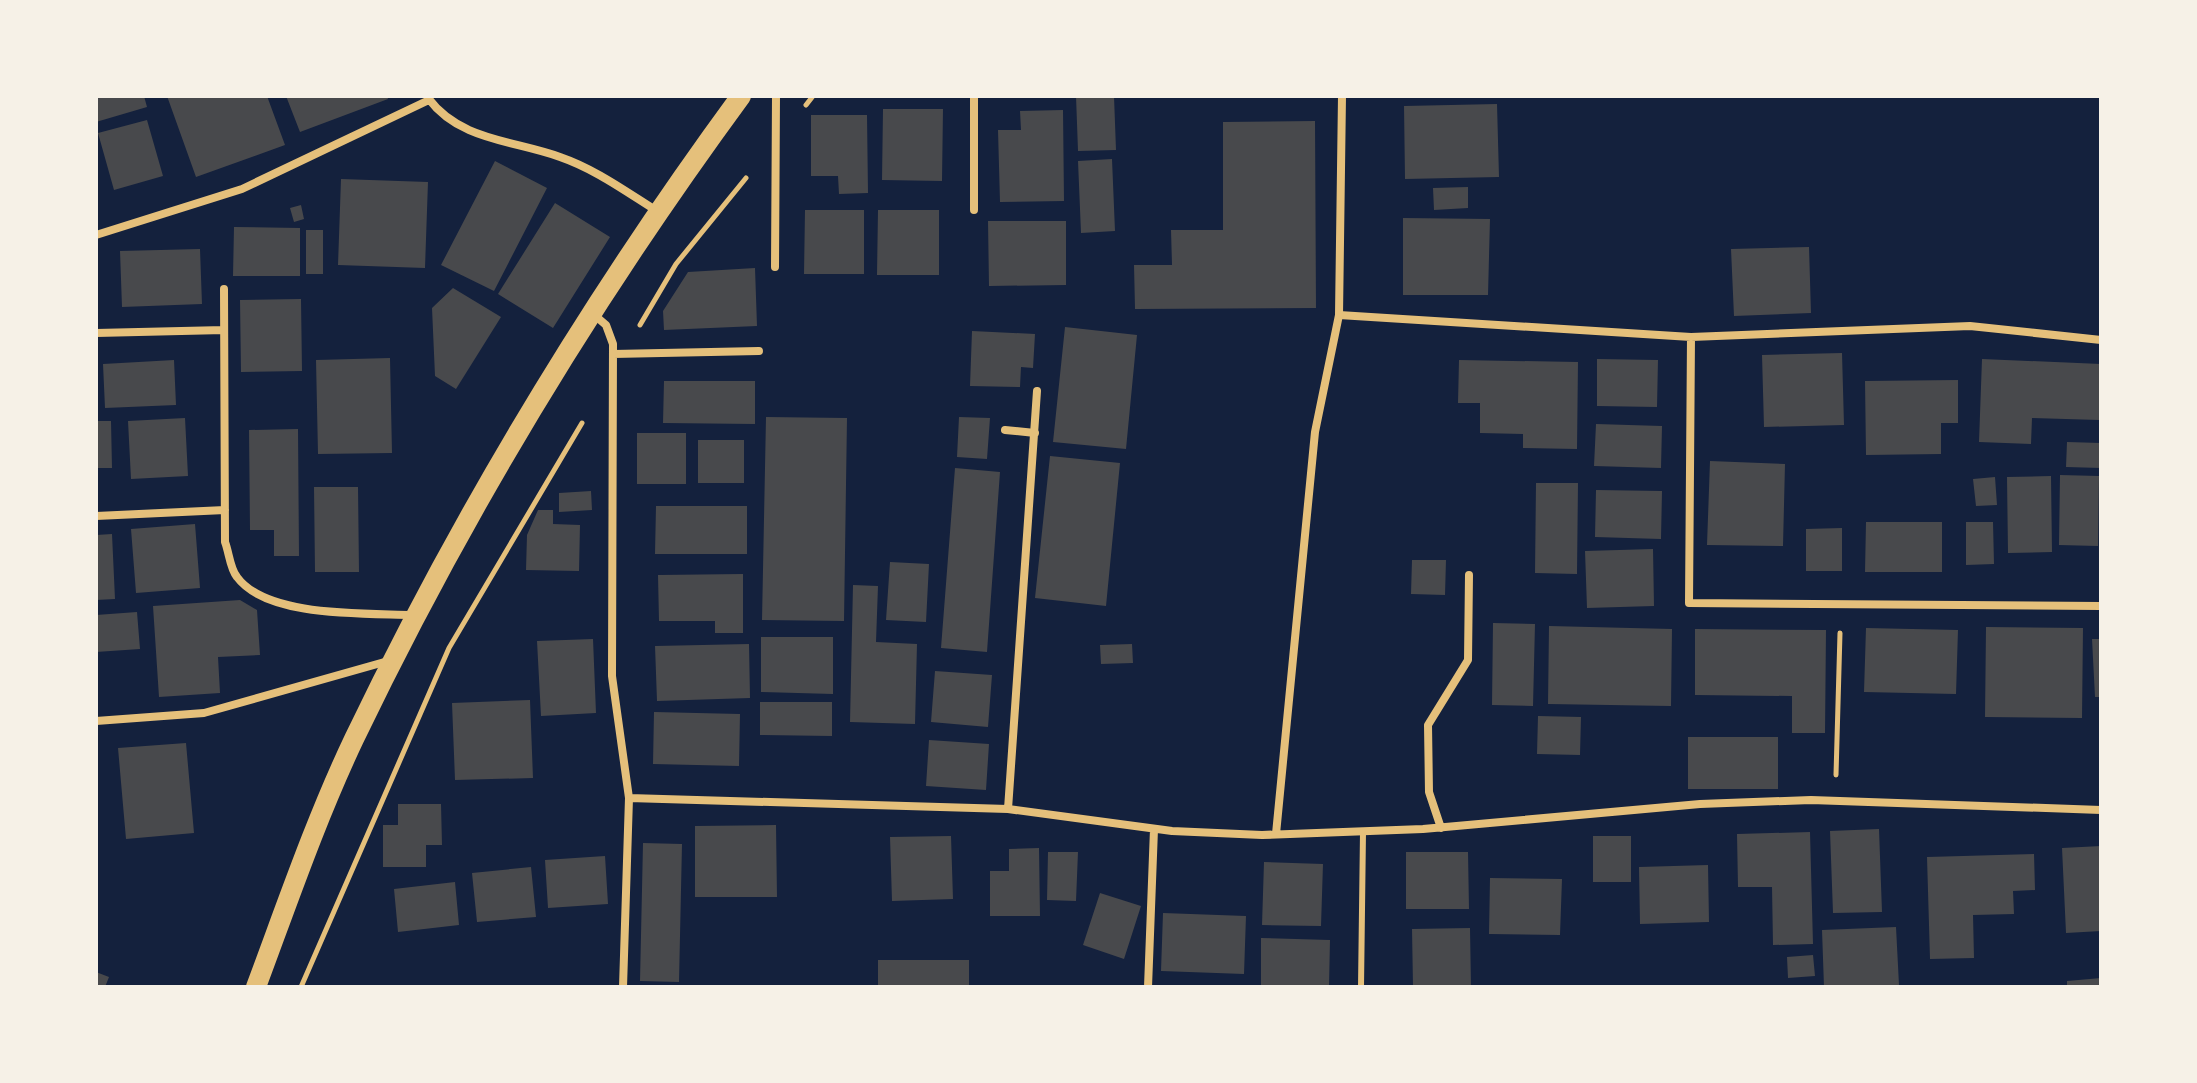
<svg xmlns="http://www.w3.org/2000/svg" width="2197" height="1083" viewBox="0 0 2197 1083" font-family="Arial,sans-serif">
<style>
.building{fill:#48494c}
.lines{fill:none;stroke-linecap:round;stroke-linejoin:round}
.path{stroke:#e5c07b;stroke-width:5}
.service{stroke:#e5c07b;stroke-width:6}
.minor{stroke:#e5c07b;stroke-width:8}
.primary{stroke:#e5c07b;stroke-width:20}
</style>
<rect width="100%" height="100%" fill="#14213d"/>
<!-- building -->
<path class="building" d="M 96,96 L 144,96 L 147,107 L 96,122 Z
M 167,96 L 267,96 L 285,145 L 196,177 Z
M 286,96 L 387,96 L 388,99 L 300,132 Z
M 1076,96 L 1114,96 L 1116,150 L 1078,151 Z
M 1497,104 L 1499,177 L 1405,179 L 1404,106 Z
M 883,109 L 943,109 L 942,181 L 882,180 Z
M 1063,110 L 1064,201 L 1000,202 L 998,130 L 1021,130 L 1020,111 Z
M 811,115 L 867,115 L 868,193 L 839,194 L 838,176 L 811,176 Z
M 147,120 L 163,176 L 114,190 L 98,133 Z
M 1315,121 L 1316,308 L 1135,309 L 1134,265 L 1172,265 L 1171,230 L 1223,230 L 1223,122 Z
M 1112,159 L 1115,231 L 1081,233 L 1078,161 Z
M 495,161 L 547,188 L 494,291 L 441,265 Z
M 341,179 L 428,182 L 425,268 L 338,265 Z
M 1468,187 L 1468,208 L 1434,210 L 1433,188 Z
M 555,203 L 610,237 L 553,328 L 498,294 Z
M 301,205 L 304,219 L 294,222 L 290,208 Z
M 805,210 L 864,210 L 864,274 L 804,274 Z
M 878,210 L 939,210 L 939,275 L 877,275 Z
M 1403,218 L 1490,219 L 1488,295 L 1403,295 Z
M 988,221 L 1066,221 L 1066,285 L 989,286 Z
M 234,227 L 300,228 L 300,276 L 233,276 Z
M 306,230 L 323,230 L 323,274 L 306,274 Z
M 1809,247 L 1811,313 L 1734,316 L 1731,249 Z
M 200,249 L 202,304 L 122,307 L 120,251 Z
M 755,268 L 757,326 L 664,330 L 663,311 L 688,272 Z
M 453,288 L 501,317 L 456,389 L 435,376 L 432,308 Z
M 301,299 L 302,371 L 241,372 L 240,300 Z
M 1065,327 L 1137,335 L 1126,449 L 1053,442 Z
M 972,331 L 1035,334 L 1033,368 L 1021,367 L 1020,387 L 970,386 Z
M 1842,353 L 1844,425 L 1764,427 L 1762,355 Z
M 390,358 L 392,453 L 318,454 L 316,360 Z
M 1597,359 L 1658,360 L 1657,407 L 1597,406 Z
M 1982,359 L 2101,364 L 2099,420 L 2032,418 L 2031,444 L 1979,442 Z
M 174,360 L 176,405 L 105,408 L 103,364 Z
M 1459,360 L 1578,362 L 1577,449 L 1523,448 L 1523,434 L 1480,433 L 1480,403 L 1458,403 Z
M 1958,380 L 1958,423 L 1941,423 L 1941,454 L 1866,455 L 1865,381 Z
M 664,381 L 755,381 L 755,424 L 663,423 Z
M 766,417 L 847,418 L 844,621 L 762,620 Z
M 959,417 L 990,418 L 987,459 L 957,457 Z
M 185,418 L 188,476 L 131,479 L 128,421 Z
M 96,421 L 111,421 L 112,468 L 96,468 Z
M 1596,424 L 1662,426 L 1661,468 L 1594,466 Z
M 298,429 L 299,556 L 274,556 L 274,530 L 250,530 L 249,430 Z
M 637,433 L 686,433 L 686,484 L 637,484 Z
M 698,440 L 744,440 L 744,483 L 698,483 Z
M 2067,442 L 2101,443 L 2101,468 L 2066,467 Z
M 1050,456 L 1120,463 L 1106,606 L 1035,598 Z
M 1710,461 L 1785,464 L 1783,546 L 1707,545 Z
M 955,468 L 1000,472 L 987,652 L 941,648 Z
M 2060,475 L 2099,476 L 2098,546 L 2059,545 Z
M 2051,476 L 2052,552 L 2008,553 L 2007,477 Z
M 1995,477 L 1997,505 L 1976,506 L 1973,479 Z
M 1536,483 L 1578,483 L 1577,574 L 1535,573 Z
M 314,487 L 358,487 L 359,572 L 315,572 Z
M 1596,490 L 1662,491 L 1661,539 L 1595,537 Z
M 591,491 L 592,510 L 559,512 L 559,493 Z
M 656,506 L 747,506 L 747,554 L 655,554 Z
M 538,510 L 553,510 L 553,524 L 580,525 L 579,571 L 526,570 L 527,535 Z
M 1866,522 L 1942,522 L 1942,572 L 1865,572 Z
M 1966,522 L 1993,522 L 1994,564 L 1966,565 Z
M 195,524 L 200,588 L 136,593 L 131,529 Z
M 1842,528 L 1842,571 L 1806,571 L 1806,529 Z
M 112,534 L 115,599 L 96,600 L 96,535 Z
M 1653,549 L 1654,606 L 1587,608 L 1585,551 Z
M 1412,560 L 1446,560 L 1445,595 L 1411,594 Z
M 890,562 L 929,564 L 926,622 L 886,620 Z
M 743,574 L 743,633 L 715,633 L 715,621 L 659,621 L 658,575 Z
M 853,585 L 878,586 L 876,642 L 917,644 L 915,724 L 850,722 Z
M 240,600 L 257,610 L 260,655 L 218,657 L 220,693 L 159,697 L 153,606 Z
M 137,612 L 140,649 L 96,652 L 96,615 Z
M 1493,623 L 1535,624 L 1533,706 L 1492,705 Z
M 1549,626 L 1672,629 L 1671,706 L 1548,704 Z
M 1986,627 L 2083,628 L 2082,718 L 1985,717 Z
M 1866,628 L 1958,630 L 1956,694 L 1864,692 Z
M 1695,629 L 1826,630 L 1825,733 L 1792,733 L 1792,696 L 1695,695 Z
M 761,637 L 833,637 L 833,694 L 761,692 Z
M 593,639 L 596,713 L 541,716 L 537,641 Z
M 2092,639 L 2101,639 L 2101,697 L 2095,697 Z
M 749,644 L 750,698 L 657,701 L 655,646 Z
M 1132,644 L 1133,663 L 1101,664 L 1100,645 Z
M 935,671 L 992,675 L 988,727 L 931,722 Z
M 530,700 L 533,778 L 455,780 L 452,703 Z
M 760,702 L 832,702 L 832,736 L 760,735 Z
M 654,712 L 740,714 L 739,766 L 653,764 Z
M 1538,716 L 1581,717 L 1580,755 L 1537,754 Z
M 1688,737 L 1778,737 L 1778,789 L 1688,789 Z
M 929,740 L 989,744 L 986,790 L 926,786 Z
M 186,743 L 194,833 L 126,839 L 118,748 Z
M 398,804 L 441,804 L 442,845 L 426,845 L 426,867 L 383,867 L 383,825 L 398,825 Z
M 776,825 L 777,897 L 695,897 L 695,826 Z
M 1879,829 L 1882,912 L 1833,913 L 1830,831 Z
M 1810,832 L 1813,944 L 1773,945 L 1772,887 L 1738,887 L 1737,834 Z
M 951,836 L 953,899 L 892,901 L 890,837 Z
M 1593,836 L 1631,836 L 1631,882 L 1593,882 Z
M 643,843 L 682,844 L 679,982 L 640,981 Z
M 2101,846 L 2101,931 L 2066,933 L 2062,848 Z
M 1039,848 L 1040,916 L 990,916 L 990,871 L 1009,871 L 1009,849 Z
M 1048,852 L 1078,852 L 1076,901 L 1047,900 Z
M 1406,852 L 1468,852 L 1469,909 L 1406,909 Z
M 2034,854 L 2035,890 L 2013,891 L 2014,914 L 1973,915 L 1974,958 L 1930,959 L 1927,857 Z
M 605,856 L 608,904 L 548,908 L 545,860 Z
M 1264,862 L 1323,864 L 1321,926 L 1262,925 Z
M 1708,865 L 1709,922 L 1640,924 L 1639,867 Z
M 531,867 L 536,917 L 477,922 L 472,873 Z
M 1490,878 L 1562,879 L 1560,935 L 1489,934 Z
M 455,882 L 459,925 L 398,932 L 394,889 Z
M 1100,893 L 1141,906 L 1124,959 L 1083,945 Z
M 1163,913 L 1246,916 L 1244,974 L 1161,971 Z
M 1896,927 L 1899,985 L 1824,987 L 1822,930 Z
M 1470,928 L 1471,987 L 1413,987 L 1412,929 Z
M 1261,938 L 1330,940 L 1329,987 L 1261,987 Z
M 1813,955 L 1815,976 L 1788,978 L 1787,957 Z
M 878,960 L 969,960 L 969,987 L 878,987 Z
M 96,972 L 109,977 L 105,987 L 96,987 Z
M 2101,978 L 2101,987 L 2067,987 L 2067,981 Z"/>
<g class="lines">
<!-- path -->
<path class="path" d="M 806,105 L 813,96
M 640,325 L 676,264 L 746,178
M 1836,775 L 1840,633
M 301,987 L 449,648 L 582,423"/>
<!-- service -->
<path class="service" d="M 1361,987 L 1363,832"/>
<!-- minor -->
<path class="minor" d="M 974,96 L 974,210
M 428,98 C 460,141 513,140 560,157 C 595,169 625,191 657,211
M 96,235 L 242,189 L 429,100
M 775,267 L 776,96
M 224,289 L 225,542 C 229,552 230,569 237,577 C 267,618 367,613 413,615
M 592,313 L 606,325 L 613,344 L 612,676 L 629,798
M 1339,315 L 1691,337 L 1970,326 L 2101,340
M 96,333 L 224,330
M 1691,337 L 1689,603 L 2101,606
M 613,354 L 759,351
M 1005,430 L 1035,433
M 96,516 L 225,510
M 96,721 L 204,713 L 388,661
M 1008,809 L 1037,391
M 1441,828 L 1429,792 L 1428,725 L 1468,660 L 1469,575
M 1276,834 L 1315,432 L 1339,315 L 1342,96
M 623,987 L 629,798 L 1008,809 L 1172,831 L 1262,835 L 1423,829 L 1700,804 L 1811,800 L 2101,810
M 1148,987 L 1154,829"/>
<!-- primary -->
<path class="primary" d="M 256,987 C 287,904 316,819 354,739 C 463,512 592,299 741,96"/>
</g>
<!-- border -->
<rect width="2197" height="1083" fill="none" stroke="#f6f1e7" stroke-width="196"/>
</svg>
